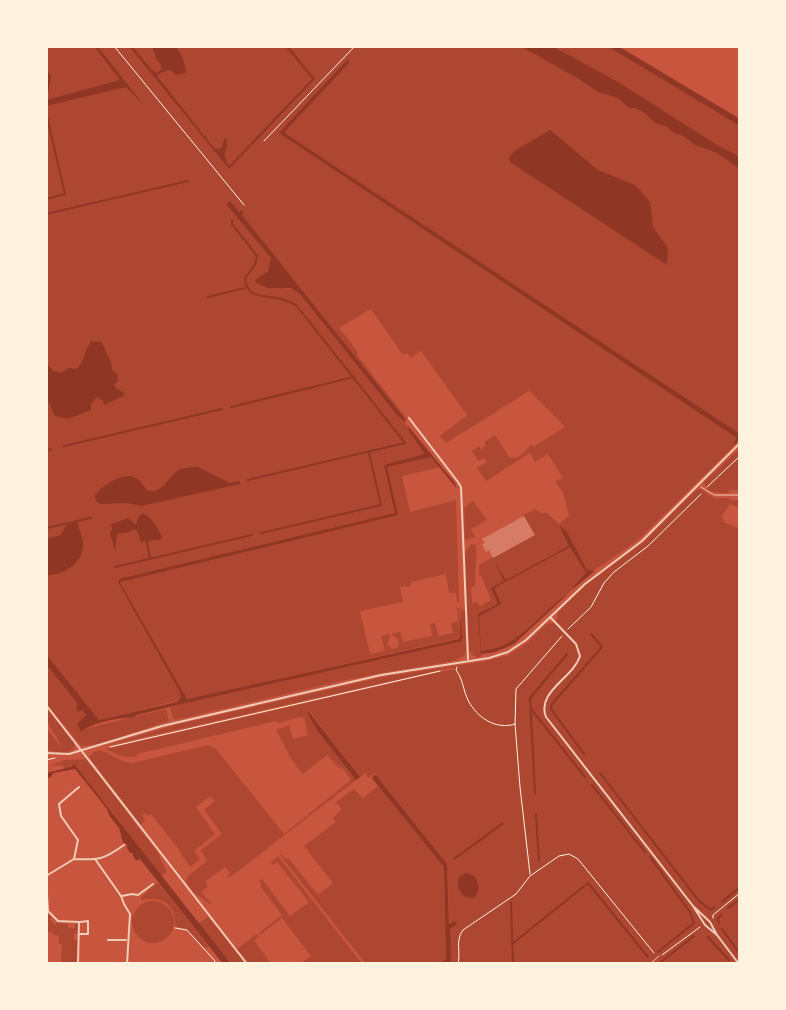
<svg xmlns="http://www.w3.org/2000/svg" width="786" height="1010" viewBox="0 0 786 1010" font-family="Cabin,sans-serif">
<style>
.green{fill:#ae4732}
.water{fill:#8f3625}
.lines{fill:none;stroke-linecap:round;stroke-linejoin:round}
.stream{stroke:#8f3625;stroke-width:2}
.building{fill:#d67c66}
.path{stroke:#fff3e0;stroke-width:1}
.service{stroke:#f1ccb7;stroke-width:1}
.minor{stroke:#f1ccb7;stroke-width:2}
.tertiary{stroke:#f1ccb7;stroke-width:2}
</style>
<rect width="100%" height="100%" fill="#c8553d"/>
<!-- green -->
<path class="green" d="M 46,46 L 607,46 L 740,126 L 740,440 L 638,540 L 595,570 L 589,572 L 587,570 L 567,532 L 559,526 L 586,573 L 584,576 L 572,588 L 573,589 L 514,644 L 495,652 L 482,653 L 481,657 C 475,658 472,656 469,650 L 465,552 L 471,544 L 476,545 C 477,559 475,571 475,585 L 471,588 L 472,603 L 477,602 L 480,606 L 491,600 L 482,577 L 479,576 L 479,565 L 534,535 L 523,515 L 535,509 L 541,513 L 547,513 L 559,524 L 569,516 L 563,492 L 555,482 L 563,478 L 548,454 L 535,462 L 530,453 L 486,481 L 477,468 L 487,462 L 484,458 L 478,461 L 472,451 L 479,446 L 481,449 L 486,446 L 484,442 L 495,435 L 509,457 C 519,461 525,451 531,444 L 533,447 L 565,427 L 529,391 L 446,443 L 440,436 L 467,415 L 421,351 L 411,358 L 407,353 L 403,355 L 371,309 L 339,328 L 358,352 L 357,355 L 407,419 L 406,420 L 283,266 L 256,238 L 271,257 C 272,270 264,274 255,280 L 256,283 C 272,290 287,284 301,294 L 440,467 L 402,476 L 410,512 L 456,500 L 459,602 L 457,602 L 456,593 L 449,593 L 446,574 L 411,582 L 410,586 L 400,587 L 403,602 L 360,611 L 370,654 L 385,651 L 381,636 L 389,634 L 390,637 L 387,644 L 392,649 L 397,648 L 399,643 L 397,638 L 393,636 L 392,634 L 400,632 L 403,642 L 432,636 L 430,624 L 435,623 L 439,636 L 453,633 L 451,623 L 458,621 L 457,608 L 459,608 L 460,638 L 187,699 L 120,581 L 201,562 L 120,579 L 119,581 L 185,699 L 99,720 L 46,654 Z
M 740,448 L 740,490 L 729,490 L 729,493 C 719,493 706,494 704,482 Z
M 700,489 L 714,498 L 729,498 L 729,500 L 740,500 L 740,508 L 730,504 L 722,516 L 724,522 L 740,529 L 740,964 L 446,964 L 451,960 L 447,864 L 375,773 L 368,778 L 365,773 L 360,777 L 310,712 L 307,714 L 316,729 L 356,780 L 229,878 L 227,876 L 230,873 L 225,867 L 207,880 L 206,883 L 208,886 L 201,892 L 210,902 L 213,901 L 210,904 L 192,891 L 186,881 L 188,876 L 207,861 L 201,850 L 222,834 L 204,810 L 215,801 L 210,796 L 196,807 L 215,834 L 194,851 L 200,859 L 190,867 L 177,847 L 151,814 L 148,816 L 145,813 L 142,815 L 145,820 L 141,825 L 89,757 L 94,752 L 100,750 L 125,762 L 132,763 L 208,745 L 215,748 L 284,834 L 351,780 L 342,767 L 339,768 L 327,755 L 303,774 C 290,761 285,745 276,730 L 289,725 L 293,739 L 308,735 L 304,718 L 299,717 L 278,723 L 276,721 L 137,754 L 137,756 C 124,759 117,755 106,749 L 449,670 L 454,670 L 455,668 L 449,668 L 104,746 L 179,724 L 383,677 L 486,661 L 509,655 L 527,643 L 545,625 L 552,623 L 557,619 L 558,612 L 584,586 L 644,542 L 696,490 Z
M 473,501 L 487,520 L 471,529 L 475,537 L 467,540 L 465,539 L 464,508 Z
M 461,608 L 465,611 L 466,650 L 464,656 L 454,661 L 387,672 L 341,681 L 175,720 L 173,718 L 170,708 L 182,704 L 461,641 Z
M 46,664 L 78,704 L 79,712 L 82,710 L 86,715 L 77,724 L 80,730 L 166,709 L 169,721 L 98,744 L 81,746 L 46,703 Z
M 46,708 L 74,742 L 75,747 L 73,750 L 64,753 L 46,750 L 46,732 L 48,730 L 61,747 C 55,728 46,731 46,708 Z
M 86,759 L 158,853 L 167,872 L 161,876 L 112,811 L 72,765 L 71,767 L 64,769 L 63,765 L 50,766 L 65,760 Z
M 379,785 L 444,867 L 446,959 L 439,964 L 366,964 L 280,855 L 281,854 L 286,859 L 288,858 L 318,895 L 333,883 L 304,846 L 336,822 L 333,818 L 342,809 L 336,802 L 354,789 L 363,798 Z
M 278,856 L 282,861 L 362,964 L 300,964 L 311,956 L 282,918 L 260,935 L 259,933 L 282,915 L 260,886 L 262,884 L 259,881 L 262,879 L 290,916 L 309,902 L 277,862 L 273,865 L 271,862 Z
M 158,883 L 209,947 L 204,948 L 186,929 L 175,926 C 176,903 162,896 141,900 L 141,897 Z
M132 922a21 21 0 1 1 42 0a21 21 0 1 1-42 0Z
M 49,915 L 51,917 L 50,920 L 55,925 L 57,923 L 68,924 L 68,928 L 75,928 L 75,924 L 78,924 L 78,932 L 74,934 L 74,940 L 78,940 L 76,964 L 61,964 L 62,944 L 59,944 L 59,936 L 54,935 L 53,933 L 48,932 L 48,930 L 46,930 L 46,917 Z
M 208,917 L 246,964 L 231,964 L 198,924 Z
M 257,934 L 259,936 L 254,940 L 271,964 L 250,964 L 237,949 Z"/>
<!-- water -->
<path class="water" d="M 94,46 L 97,46 L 144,105 L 126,87 L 46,106 L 46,69 L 51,76 L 47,100 L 120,80 Z
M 129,46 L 132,46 L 152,70 L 156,73 L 161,70 L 161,64 L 157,61 L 152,46 L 175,46 C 182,53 185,63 186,73 L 176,75 L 171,70 L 162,72 L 157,76 L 214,148 L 218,149 L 222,147 L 225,138 L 227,139 C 228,150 221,154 229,166 L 312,79 L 285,46 L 288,46 L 315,79 L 229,169 Z
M 520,46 L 552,46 L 618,82 L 717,145 L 740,157 L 740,169 L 717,153 L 695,145 L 682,135 L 675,134 L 667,127 L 655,123 L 645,113 L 635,108 L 629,108 L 618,98 L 598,92 L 579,79 Z
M 607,46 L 618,46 L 740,119 L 740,126 Z
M 347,60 L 349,60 L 349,63 L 286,130 L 286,134 L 740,434 L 740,439 L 733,445 L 737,438 L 279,133 Z
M 550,130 L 598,170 L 635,185 L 650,202 L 653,227 L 668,248 L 667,265 L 510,162 L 509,158 L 513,152 Z
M 230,201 L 239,212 L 242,210 L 244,212 L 242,215 L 406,420 L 405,422 L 398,416 L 300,294 L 290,288 L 268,288 L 256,283 L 255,280 L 268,271 L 271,258 L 226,204 Z
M 91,341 L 102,342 L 111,363 L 112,370 L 117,374 L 118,381 L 114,385 L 117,389 L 125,393 L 123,396 L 104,405 L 103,401 L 97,397 L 91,404 L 91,410 L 68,419 L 55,416 L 46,397 L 46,366 L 48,365 L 53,371 L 61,373 L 69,368 L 77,369 C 86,358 84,351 91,341 Z
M 408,426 L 455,483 L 457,489 L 431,457 L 387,467 L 398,515 L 120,582 L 187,699 L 459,639 L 460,637 L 460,608 L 462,641 L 182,704 L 137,715 C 127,721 137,717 125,718 C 112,719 90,724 81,732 L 77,724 L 86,715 L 82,710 L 78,712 L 76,709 L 78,704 L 46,664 L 46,654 L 99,720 L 177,702 L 181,698 L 180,692 L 118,582 L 119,579 L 395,513 L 384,465 L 425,454 L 409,431 Z
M 198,467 L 230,483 L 240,481 L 240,484 L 141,506 L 126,503 L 100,504 L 96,501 L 95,496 C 102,485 127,468 140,481 C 145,486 145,493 154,491 C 165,489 170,475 179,470 C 185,467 192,467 198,467 Z
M 143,513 C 153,519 159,528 162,539 L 141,542 L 137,530 L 133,529 L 129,532 L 117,534 L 115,551 L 110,534 L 112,529 L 111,524 L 128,518 L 136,525 L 139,516 Z
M 77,522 C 79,528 82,535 83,542 C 85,561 65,575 48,575 L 46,573 L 46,539 L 61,535 L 66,525 Z
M 559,525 L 567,532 L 587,570 L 595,571 L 574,588 L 572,588 L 586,573 L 570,547 L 494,588 L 501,604 L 479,616 L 481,650 L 483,651 C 521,647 541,611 569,593 L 514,644 L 495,652 L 481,654 L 478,614 L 498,604 L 491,588 L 504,581 L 495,563 L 506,580 L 569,546 Z
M 309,712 L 360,777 L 356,780 L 316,729 L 307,713 Z
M 74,764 L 231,964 L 223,964 L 140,859 L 136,861 L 133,856 L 133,853 L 130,853 L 127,848 L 127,844 L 124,843 C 120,838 122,834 119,828 C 114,821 109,818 107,809 L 75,769 L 53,773 L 51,777 L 46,778 L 46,773 L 71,767 Z
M 374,775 L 376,775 L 447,864 L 449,924 L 455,921 L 457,924 L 450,929 L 451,961 L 446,964 L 439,964 L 446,959 L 446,956 L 444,867 L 372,778 Z
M 467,873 C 477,876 479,882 478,892 L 474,898 L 465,897 C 458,891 456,884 460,876 Z"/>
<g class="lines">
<!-- stream -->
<path class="stream" d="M 46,113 L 65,194 L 46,199
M 46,214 L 188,181
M 232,220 L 232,224 L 257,256 L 255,265 L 245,278 C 247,298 260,295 276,298 C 284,299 290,302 296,305 L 405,443 L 248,480
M 208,297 L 245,288
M 231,407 L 354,377
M 64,446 L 222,409
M 46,451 L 51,449
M 739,460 L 740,461
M 46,528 L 91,518
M 261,533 L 381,505 L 369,453
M 147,542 L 150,559
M 115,567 L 252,535
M 531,709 L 585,777
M 584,754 L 551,709 L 552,704 L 602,647 L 591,634
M 600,773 L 699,901 L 711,910 L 715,907
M 592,785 L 645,852
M 535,793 L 530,698 L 567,654
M 536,814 L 539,861
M 650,857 L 690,912 L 694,923 L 658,952
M 454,859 L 502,824
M 511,902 L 513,964
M 722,902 L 740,887
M 728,908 L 740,899
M 719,923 L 718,918 L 721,915
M 722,929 L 738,951
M 708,937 L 729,960
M 512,944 L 588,883 L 648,957
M 661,962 L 694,936"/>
</g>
<!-- building -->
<path class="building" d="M 524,516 L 535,535 L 493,558 L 489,550 L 486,552 L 482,544 L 485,543 L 482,539 Z"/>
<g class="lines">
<!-- path -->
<path class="path" d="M 114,46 L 244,205
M 264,141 L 355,46
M 707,487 L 740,456
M 568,629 L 591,607 L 604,583 L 614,572 L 648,546 L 701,494
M 457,667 L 456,670 C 463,679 463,690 468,700 C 477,718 496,730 515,724 L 516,689 L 562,636
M 515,724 L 520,787 L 530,874
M 110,747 L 440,671
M 46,760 L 55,758
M 713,918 L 713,915 L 740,893
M 175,928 L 187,930 L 215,961 L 213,964
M 662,955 L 700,927
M 458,964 C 461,953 455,940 463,930 L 516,894 L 530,876 L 559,856 L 569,854 L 578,859 L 654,953"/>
<!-- service -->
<path class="service" d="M 701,487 L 714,495 L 740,495
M 650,964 L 659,956"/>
<!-- minor -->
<path class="minor" d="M 409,418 L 458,482 L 461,487 L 468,659
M 550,617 L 576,644 L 580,656 C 573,678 536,692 546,717 L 693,906 L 705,925 L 717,935
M 46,705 L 247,964
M 74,859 C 99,860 103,860 124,845
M 95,859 L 121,896 L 124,904 L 130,914 L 127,964
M 46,876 L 74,859 L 78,840 L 61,816 L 59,804 L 79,787
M 46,878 L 48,911 L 58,921 L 79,922 L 78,964
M 122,896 L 132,894 L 138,895 L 153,884
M 694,907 L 710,922 L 717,935 L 739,964
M 79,934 L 88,934 L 88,921 L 80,922
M 108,940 L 126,940"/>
<!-- tertiary -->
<path class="tertiary" d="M 46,753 L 69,754 L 162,726 L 381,675 L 489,658 L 508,652 L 526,640 L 585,584 L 642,541 L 740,443"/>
</g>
<!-- border -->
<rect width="786" height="1010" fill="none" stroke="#fff3e0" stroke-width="96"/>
</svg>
